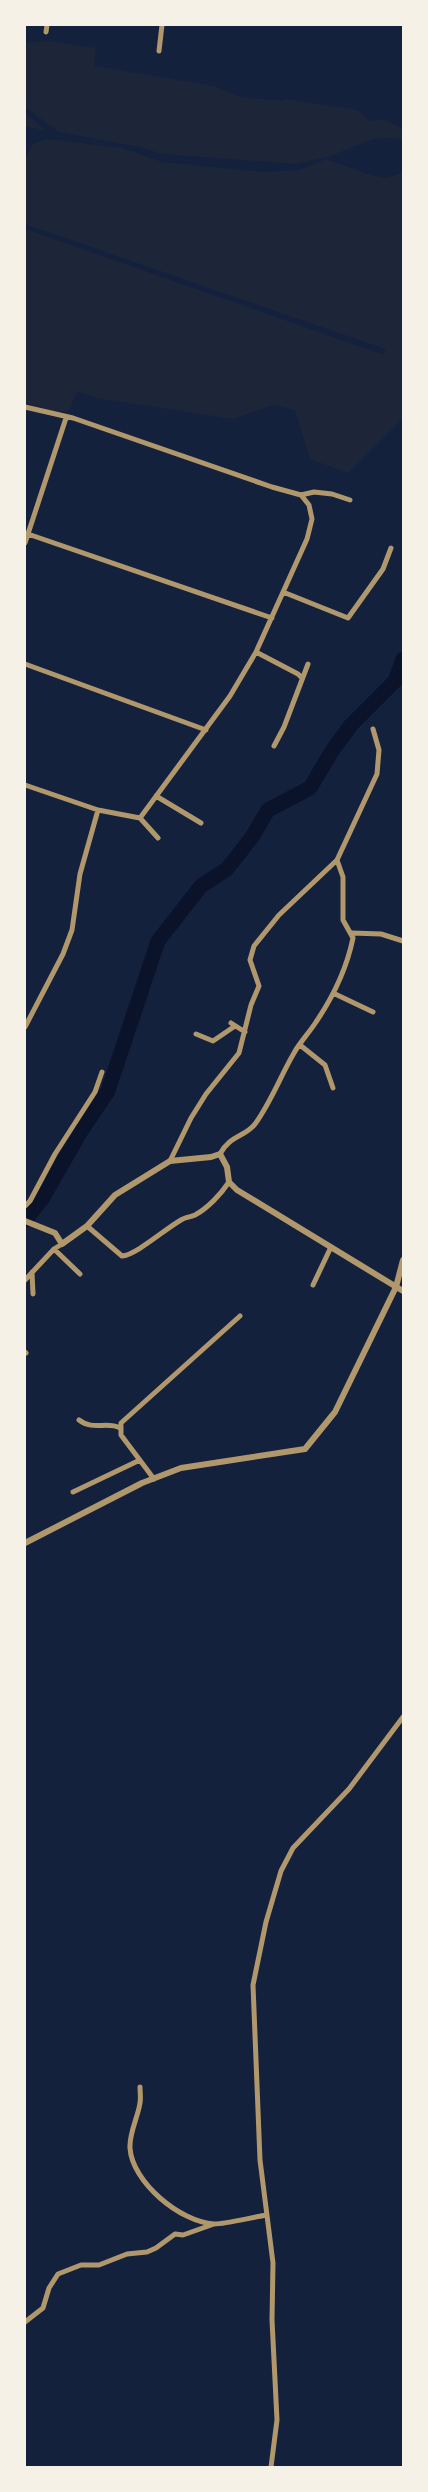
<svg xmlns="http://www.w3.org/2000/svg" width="428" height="2492" viewBox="0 0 428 2492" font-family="'DM Sans',sans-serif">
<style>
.green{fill:#1d2539}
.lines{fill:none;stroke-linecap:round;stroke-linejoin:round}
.river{stroke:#0b132b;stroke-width:15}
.minor{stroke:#b1986c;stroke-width:5}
.tertiary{stroke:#b1986c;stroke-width:6}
</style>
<rect width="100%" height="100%" fill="#14213d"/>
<!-- green -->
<path class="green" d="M 49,41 L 96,48 L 94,66 L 214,86 L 240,97 L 284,101 L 284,99 L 358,110 L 370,121 L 384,119 L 403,129 L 403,139 L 383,138 L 370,140 L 328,157 L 296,164 L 162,154 L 141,147 L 59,132 L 25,107 L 25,43 Z
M 25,113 L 47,131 L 25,126 Z
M 47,139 L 122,148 L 162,162 L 264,172 L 300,170 L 326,159 L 370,175 L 386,178 L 403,173 L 403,418 L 348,473 L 310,459 L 295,410 L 273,405 L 233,419 L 96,398 L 79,392 L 75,395 L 70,410 L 57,412 L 25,403 L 25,229 L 384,355 L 385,349 L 25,224 L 25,158 L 33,144 Z"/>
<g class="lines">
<!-- river -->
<path class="river" d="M 25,1220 L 42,1199 L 81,1131 L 108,1091 L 158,941 L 201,886 L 227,869 L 252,837 L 268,810 L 310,788 L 332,751 L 351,725 L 395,681 L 403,659"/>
<!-- minor -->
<path class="minor" d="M 46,32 L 47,25
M 159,51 L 162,25
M 25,407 L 73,418 L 272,487 L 301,495 L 314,492 L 332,494 L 350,500
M 25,533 L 272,618
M 25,543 L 66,418
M 283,592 L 348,618 L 383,569 L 391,548
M 256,652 L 298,674 L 302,678
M 25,664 L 206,730
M 274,746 L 284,727 L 308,664
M 25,785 L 98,810 L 140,818 L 230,696 L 256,652 L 307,539 L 312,519 L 309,505 L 301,495
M 156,796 L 201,823
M 140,818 L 158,838
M 352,933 L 381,934 L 403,941
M 333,993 L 373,1012
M 231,1023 L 245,1032
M 25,1027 L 63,954 L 72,930 L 80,874 L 98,810
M 196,1034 L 213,1041 L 235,1026
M 300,1045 L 325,1065 L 333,1088
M 220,1154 C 230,1135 245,1137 255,1124 C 271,1102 280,1077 294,1053 C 300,1042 309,1033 316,1022 C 333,997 347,967 353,938 L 343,920 L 343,877 L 337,860
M 170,1161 L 191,1118 L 206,1094 L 239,1053 L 251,1005 L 259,986 L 250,960 L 254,946 L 279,915 L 337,860 L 377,774 L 379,750 L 373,729
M 25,1206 L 30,1201 L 55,1154 L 95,1092 L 102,1072
M 87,1226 L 122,1256 C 136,1255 165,1229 181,1220 C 185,1217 191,1217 195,1215 C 208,1208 221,1194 229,1182
M 54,1249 L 80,1274
M 32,1272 L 33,1294
M 25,1280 L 54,1249 L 62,1244
M 313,1285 L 331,1247
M 25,1352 L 26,1353
M 79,1420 C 93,1431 107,1421 120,1428
M 154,1479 L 121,1435 L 121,1423 L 240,1316
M 73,1492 L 140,1460
M 140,2087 C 140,2092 141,2098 140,2103 C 138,2117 129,2133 130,2148 C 132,2182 180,2222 214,2224 C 227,2224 253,2217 267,2215
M 25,2322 L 43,2308 L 49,2288 L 58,2274 L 81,2265 L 99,2265 L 127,2254 L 147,2252 L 156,2248 L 175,2234 L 183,2235 L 214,2224
M 271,2467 L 277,2420 L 272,2320 L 273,2263 L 260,2160 L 253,1985 L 266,1922 L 281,1871 L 293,1848 L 349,1789 L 403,1717"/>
<!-- tertiary -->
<path class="tertiary" d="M 25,1221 L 55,1233 L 62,1244 L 87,1226 L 115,1195 L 170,1161 L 211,1157 L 220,1154 L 227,1167 L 229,1182 L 237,1190 L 403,1291
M 25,1543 L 142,1483 L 181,1468 L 305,1449 L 335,1412 L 396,1287 L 403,1260"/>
</g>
<!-- border -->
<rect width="428" height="2492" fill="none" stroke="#f6f1e7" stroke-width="52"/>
</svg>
